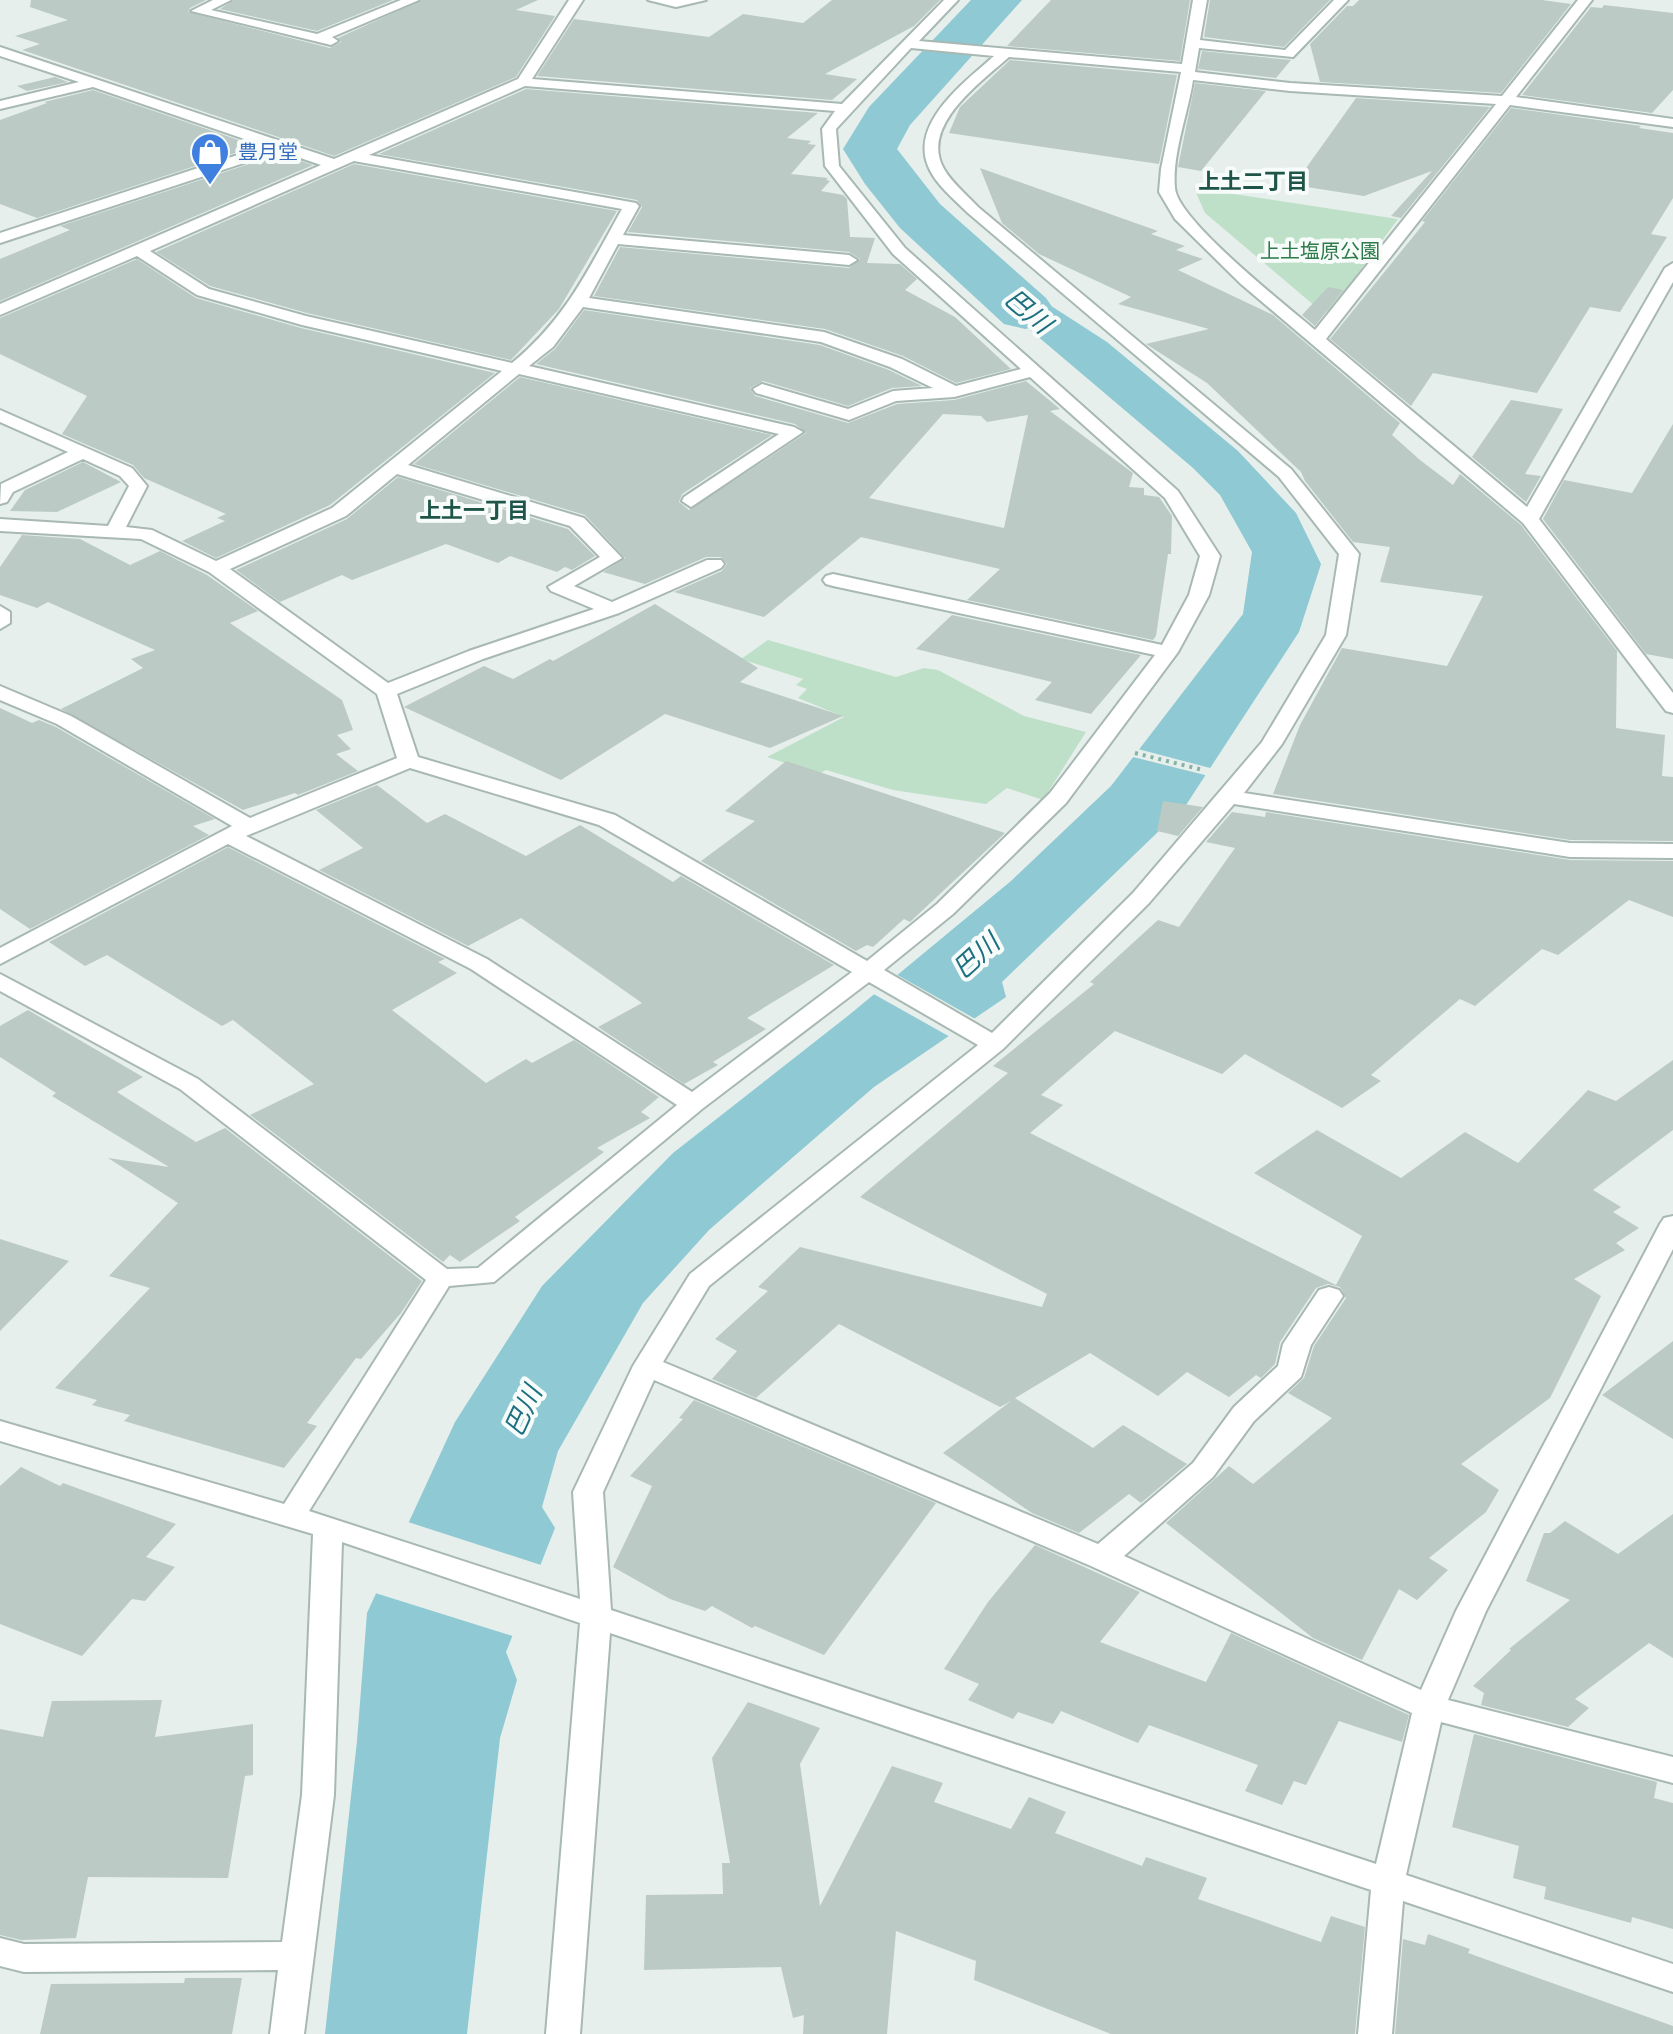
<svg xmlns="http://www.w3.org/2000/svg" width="1673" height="2034" viewBox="0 0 1673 2034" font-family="'Alegreya Sans','Noto Sans JP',sans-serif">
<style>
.green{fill:#bfe0c8}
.water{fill:#8ec9d4}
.pier{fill:#e6efeb}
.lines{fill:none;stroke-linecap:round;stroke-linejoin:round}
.river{fill:#8ec9d4;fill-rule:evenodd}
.building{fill:#bbcac4;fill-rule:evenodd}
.minor-casing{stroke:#a8b8b2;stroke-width:4}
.path{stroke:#86b3a5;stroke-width:4;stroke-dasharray:3 5;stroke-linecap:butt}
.minor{fill:#fff;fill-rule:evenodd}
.labels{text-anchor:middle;stroke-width:8;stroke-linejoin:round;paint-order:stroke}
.far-shop-label{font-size:20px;fill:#366cbe;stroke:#f7fbf9;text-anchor:start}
.far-park-label{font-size:20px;fill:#2d7a4b;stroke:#f7fbf9}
.far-neighbourhood-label{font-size:22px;font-weight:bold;fill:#1f5548;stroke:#f7fbf9}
.water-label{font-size:26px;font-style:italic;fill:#1c6f80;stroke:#f7fbf9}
</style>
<rect width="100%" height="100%" fill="#e6efeb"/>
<!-- green -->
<path class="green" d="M 1194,188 L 1398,219 L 1330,311 L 1322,312 L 1205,213 Z
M 768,640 L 896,677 L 924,668 L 938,670 L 1024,716 L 1086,732 L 1043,800 L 1007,788 L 986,804 L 893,790 L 826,770 L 819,774 L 767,757 L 844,717 L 798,698 L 807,689 L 796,685 L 803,679 L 741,659 Z"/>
<!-- water -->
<path class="water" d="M 924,224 L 1107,342 L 1238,451 L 1296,513 L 1321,564 L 1299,632 L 1186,805 L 1002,982 L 1006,997 L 874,1087 L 709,1230 L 643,1303 L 558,1451 L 542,1507 L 555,1528 L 506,1652 L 517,1680 L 500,1738 L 467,2034 L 325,2034 L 357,1741 L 367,1613 L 455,1422 L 542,1286 L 673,1153 L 849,1015 L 1011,881 L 1111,786 L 1243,614 L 1252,552 L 1220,495 L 1193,468 L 1029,329 Z"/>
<!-- pier -->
<path class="pier" d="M 1134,748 L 1214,769 L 1209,776 L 1129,756 Z
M 894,973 L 979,1021 L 952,1038 L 870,992 Z
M 405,1521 L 544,1566 L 516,1637 L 372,1592 Z"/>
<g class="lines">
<!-- river -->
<path class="river" d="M 971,0 L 1022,0 L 910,125 L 897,149 L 940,204 L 1046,298 L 1055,311 L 1046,324 L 1025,329 L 1004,324 L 900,228 L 865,184 L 843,149 L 869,107 Z"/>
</g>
<!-- building -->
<path class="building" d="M 31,0 L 206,0 L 190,8 L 188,12 L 330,48 L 341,42 L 338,38 L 422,0 L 538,0 L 516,10 L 555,16 L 516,77 L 334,156 L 22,50 L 40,44 L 15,36 L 68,20 L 30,7 Z
M 234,0 L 393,0 L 317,31 L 220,9 Z
M 832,0 L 940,0 L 914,26 L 825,74 L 857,79 L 832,100 L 537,76 L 574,19 L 709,37 L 743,14 L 803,23 Z
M 1051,0 L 1190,0 L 1180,61 L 1007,46 Z
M 1210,0 L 1330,0 L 1284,47 L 1204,37 Z
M 1359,0 L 1542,0 L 1571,4 L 1501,93 L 1320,82 L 1310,44 L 1347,6 L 1353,6 Z
M 1604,5 L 1673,13 L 1673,90 L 1652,113 L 1522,95 L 1591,7 L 1602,8 Z
M 1202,51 L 1291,60 L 1276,78 L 1198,69 Z
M 1010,60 L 1177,75 L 1159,164 L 949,133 L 960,107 Z
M 55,77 L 68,82 L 27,91 L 17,86 Z
M 1195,83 L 1266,91 L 1201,171 L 1178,167 Z
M 526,89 L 818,113 L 787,138 L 811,141 L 808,144 L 816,145 L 791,174 L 828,178 L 826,180 L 830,181 L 821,191 L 843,195 L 847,199 L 850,237 L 875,238 L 867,263 L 900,264 L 917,279 L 905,290 L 955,317 L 1011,369 L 956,383 L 903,356 L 825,329 L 594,296 L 620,247 L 849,268 L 860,259 L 849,252 L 628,232 L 642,207 L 637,200 L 379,154 Z
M 93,90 L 256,146 L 37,218 L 0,204 L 0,120 L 47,103 L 44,102 Z
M 1356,98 L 1490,107 L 1401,218 L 1391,216 L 1432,171 L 1364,196 L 1294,185 Z
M 1511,108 L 1641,126 L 1639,128 L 1673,133 L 1673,198 L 1651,234 L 1667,237 L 1620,312 L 1590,307 L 1537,393 L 1433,373 L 1411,406 L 1330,339 L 1425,222 L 1422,221 Z
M 280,154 L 313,165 L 0,301 L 0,259 L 70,230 L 60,226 Z
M 354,164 L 617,211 L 559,309 L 511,360 L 307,313 L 210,286 L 156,252 Z
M 980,168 L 1158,231 L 1151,234 L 1185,246 L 1176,250 L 1203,259 L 1178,270 L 1273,315 L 1400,423 L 1392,435 L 1420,460 L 1453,485 L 1460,474 L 1521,525 L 1617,651 L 1616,728 L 1665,735 L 1662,776 L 1673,777 L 1673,841 L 1570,840 L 1273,794 L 1300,725 L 1342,648 L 1447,666 L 1483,596 L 1380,582 L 1390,547 L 1353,542 L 1305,481 L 1301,472 L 1207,383 L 1146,344 L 1209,329 L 1118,304 L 1131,297 L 1039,254 L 1002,223 Z
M 137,259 L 196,298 L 301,328 L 495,373 L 330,505 L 216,558 L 182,541 L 225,521 L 217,518 L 226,514 L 144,478 L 133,465 L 62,434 L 87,396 L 0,354 L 0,318 Z
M 1328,287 L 1343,290 L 1315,326 L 1302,315 Z
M 584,310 L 820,345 L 889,370 L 922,386 L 892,388 L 848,406 L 763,381 L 750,388 L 755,396 L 848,423 L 897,404 L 954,400 L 1026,381 L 1060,409 L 1050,411 L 1133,473 L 1129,487 L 1144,488 L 1144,495 L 1159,497 L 1172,516 L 1171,554 L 1168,554 L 1156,636 L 1153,640 L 967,600 L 1000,569 L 861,537 L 764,617 L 674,592 L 722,571 L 727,564 L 721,557 L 706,557 L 645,584 L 603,572 L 625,558 L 585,515 L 414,464 L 520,377 L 772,435 L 682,494 L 679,502 L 689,510 L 806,433 L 795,424 L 536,364 L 555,349 ZM 943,414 L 981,416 L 987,422 L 1028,415 L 1004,528 L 869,498 Z
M 1511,400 L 1563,409 L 1525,474 L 1541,476 L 1526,502 L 1472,457 Z
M 1673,424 L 1673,659 L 1646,654 L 1543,519 L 1564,480 L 1632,493 Z
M 83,462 L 121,482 L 57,512 L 10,511 L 25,490 Z
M 398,477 L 568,529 L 595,556 L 572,570 L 565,567 L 557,572 L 510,556 L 498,563 L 446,544 L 352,580 L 342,575 L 280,602 L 236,570 L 347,519 Z
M 22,535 L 80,539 L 130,565 L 160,551 L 207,575 L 258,611 L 230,623 L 342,700 L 353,730 L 337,735 L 351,749 L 336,754 L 358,771 L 298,795 L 295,793 L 243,810 L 61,709 L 143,668 L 131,659 L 155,650 L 48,602 L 37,608 L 0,595 L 0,567 Z
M 655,604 L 758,668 L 740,682 L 843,716 L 770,748 L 665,714 L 561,780 L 404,707 L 484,666 L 513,679 L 550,659 L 553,661 Z
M 952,615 L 1141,655 L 1091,714 L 1035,700 L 1052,682 L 916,649 Z
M 0,708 L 32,723 L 39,720 L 56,727 L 215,819 L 193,826 L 209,835 L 30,929 L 0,909 Z
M 786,761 L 1005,833 L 910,922 L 904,919 L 873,947 L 867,945 L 856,951 L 701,861 L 755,821 L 725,811 Z
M 377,785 L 427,823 L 445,814 L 526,856 L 580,825 L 673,882 L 681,876 L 834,965 L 747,1018 L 766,1029 L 713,1062 L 718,1065 L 684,1084 L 598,1027 L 642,1003 L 521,918 L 468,946 L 319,870 L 363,848 L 316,810 Z
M 1163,801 L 1203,807 L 1178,836 L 1157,831 Z
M 1232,812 L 1265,817 L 1266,812 L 1570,860 L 1673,861 L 1673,917 L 1629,900 L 1558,955 L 1542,949 L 1475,1006 L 1460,999 L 1371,1075 L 1381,1081 L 1342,1108 L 1245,1054 L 1222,1074 L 1115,1031 L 1041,1095 L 1063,1105 L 1030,1133 L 1336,1285 L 1362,1236 L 1254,1173 L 1317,1130 L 1401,1178 L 1465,1132 L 1518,1163 L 1588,1090 L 1616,1101 L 1673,1060 L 1673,1130 L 1593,1190 L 1621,1207 L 1613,1212 L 1639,1228 L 1616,1243 L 1625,1250 L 1574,1279 L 1601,1296 L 1550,1398 L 1461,1464 L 1499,1490 L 1486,1512 L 1429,1558 L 1448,1570 L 1417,1600 L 1399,1589 L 1362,1660 L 1313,1638 L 1166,1523 L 1229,1466 L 1253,1484 L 1332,1418 L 1288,1393 L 1304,1378 L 1314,1346 L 1346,1298 L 1340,1287 L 1328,1284 L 1316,1288 L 1280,1342 L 1275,1364 L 1261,1378 L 1256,1375 L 1229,1397 L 1187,1372 L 1158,1396 L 1090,1353 L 1015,1398 L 1093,1448 L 1123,1425 L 1187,1464 L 1141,1503 L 1129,1494 L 1079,1533 L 1032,1513 L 943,1453 L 1011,1401 L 1000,1407 L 839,1324 L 756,1398 L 712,1379 L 737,1351 L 715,1339 L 768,1291 L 758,1287 L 800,1247 L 1042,1307 L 1047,1294 L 860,1197 L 1008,1073 L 993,1066 L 1094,984 L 1090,982 L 1158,920 L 1179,927 L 1235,848 L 1206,842 Z
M 228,847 L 445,959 L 438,962 L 457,973 L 392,1010 L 486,1083 L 526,1059 L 532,1063 L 574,1040 L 659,1097 L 641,1112 L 650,1118 L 597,1148 L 604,1152 L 515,1217 L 520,1221 L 460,1262 L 450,1255 L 443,1262 L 250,1115 L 314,1084 L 233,1020 L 222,1026 L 107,955 L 85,966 L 49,942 Z
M 28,1010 L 143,1077 L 117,1092 L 196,1142 L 225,1128 L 422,1281 L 401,1313 L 361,1359 L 356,1358 L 307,1423 L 317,1426 L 284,1468 L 124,1421 L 130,1415 L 92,1405 L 97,1400 L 55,1388 L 150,1288 L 109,1276 L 178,1203 L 108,1158 L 169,1167 L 52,1096 L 56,1093 L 0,1057 L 0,1026 Z
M 0,1239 L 69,1261 L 0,1331 Z
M 1673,1341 L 1673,1439 L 1602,1395 Z
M 694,1400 L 936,1503 L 824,1655 L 755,1626 L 752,1628 L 712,1606 L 705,1611 L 670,1599 L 613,1567 L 652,1486 L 630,1476 L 683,1419 L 679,1418 Z
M 21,1467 L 60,1486 L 63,1483 L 176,1524 L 146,1557 L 175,1567 L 145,1601 L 132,1599 L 82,1656 L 0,1624 L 0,1486 Z
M 1673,1514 L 1673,1658 L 1649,1643 L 1575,1699 L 1589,1708 L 1568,1727 L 1481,1705 L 1484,1693 L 1473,1686 L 1511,1650 L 1509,1649 L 1570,1600 L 1526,1581 L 1544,1533 L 1550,1533 L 1565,1521 L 1618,1554 Z
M 1035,1545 L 1140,1592 L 1100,1642 L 1206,1682 L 1231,1633 L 1409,1715 L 1402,1742 L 1339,1721 L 1306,1785 L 1294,1781 L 1282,1805 L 1245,1791 L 1258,1765 L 1149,1725 L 1138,1743 L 1061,1711 L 1053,1724 L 1018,1712 L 1013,1719 L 968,1700 L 979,1684 L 944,1669 L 988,1602 Z
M 162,1700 L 155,1737 L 253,1724 L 253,1775 L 245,1776 L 228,1878 L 88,1877 L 76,1938 L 21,1940 L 0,1935 L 0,1729 L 43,1737 L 52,1701 Z
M 748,1702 L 820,1728 L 800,1764 L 820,1906 L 892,1766 L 943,1783 L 934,1802 L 1011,1829 L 1029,1797 L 1066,1812 L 1055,1833 L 1142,1866 L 1146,1857 L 1207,1878 L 1198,1899 L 1321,1942 L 1331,1916 L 1365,1927 L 1355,2034 L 1111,2034 L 974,1980 L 976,1961 L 896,1931 L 887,2034 L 803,2034 L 804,2015 L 793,2018 L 781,1967 L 644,1970 L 646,1895 L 723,1894 L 722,1863 L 730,1863 L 712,1758 Z
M 1474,1734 L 1657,1782 L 1654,1798 L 1673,1803 L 1673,1929 L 1632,1917 L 1631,1923 L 1544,1899 L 1546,1887 L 1513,1878 L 1519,1846 L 1452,1827 Z
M 1428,1934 L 1470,1949 L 1468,1953 L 1673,2026 L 1673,2034 L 1395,2034 L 1403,1939 L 1425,1945 Z
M 185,1978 L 242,1978 L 232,2034 L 40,2034 L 51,1984 L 184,1983 Z"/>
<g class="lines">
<!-- minor casing -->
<g class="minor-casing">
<path id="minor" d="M 213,0 L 231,0 L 211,10 L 317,34 L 401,0 L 419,0 L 332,37 L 338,41 L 331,45 L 191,11 Z
M 569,0 L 583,0 L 532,79 L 842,104 L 944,0 L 958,0 L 919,41 L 1182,64 L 1193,0 L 1207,0 L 1200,40 L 1285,50 L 1334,0 L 1348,0 L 1293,57 L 1199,48 L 1195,72 L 1290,83 L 1502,96 L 1578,0 L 1592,0 L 1516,97 L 1673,119 L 1673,127 L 1510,105 L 1326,339 L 1527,507 L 1665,268 L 1673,263 L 1673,282 L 1539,519 L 1673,693 L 1673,713 L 1666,711 L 1523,523 L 1241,284 L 1175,219 L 1159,192 L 1161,169 L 1181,72 L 1009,57 C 981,82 919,126 944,169 C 952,183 967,195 978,207 L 1291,469 L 1359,554 L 1346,635 L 1282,744 L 1244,793 L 1570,843 L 1673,844 L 1673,858 L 1570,857 L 1234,804 L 1149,903 L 1003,1049 L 709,1286 L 663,1362 L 1098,1544 L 1193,1463 L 1234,1407 L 1278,1366 L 1283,1344 L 1319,1290 L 1329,1287 L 1339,1290 L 1343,1296 L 1311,1345 L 1301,1377 L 1254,1421 L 1213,1477 L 1124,1556 L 1421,1690 L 1456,1611 L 1660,1224 L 1664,1218 L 1673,1216 L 1673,1249 L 1486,1611 L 1448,1700 L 1673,1757 L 1673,1783 L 1441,1722 L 1406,1875 L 1673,1964 L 1673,1992 L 1403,1901 L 1392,2034 L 1358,2034 L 1371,1890 L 610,1633 L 580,2034 L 546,2034 L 580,1623 L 342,1542 L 334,1795 L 304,2034 L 270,2034 L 278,1970 L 24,1972 L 0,1966 L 0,1938 L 24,1944 L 282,1942 L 302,1795 L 313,1534 L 0,1441 L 0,1421 L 284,1504 L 426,1280 L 180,1089 L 0,991 L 0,974 L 198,1079 L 447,1269 L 478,1268 L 677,1105 L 471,969 L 228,844 L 0,964 L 0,948 L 232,826 L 57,724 L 0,700 L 0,686 L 71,716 L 250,818 L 397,758 L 377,694 L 209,572 L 141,539 L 0,531 L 0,519 L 108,526 L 129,486 L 120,476 L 83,459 L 13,492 L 7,502 L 0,504 L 1,484 L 68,452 L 0,422 L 0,410 L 132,468 L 147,486 L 126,527 L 152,530 L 216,561 L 332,508 L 502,371 L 302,325 L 197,295 L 137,256 L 0,315 L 0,304 L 321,165 L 280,151 L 0,243 L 0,233 L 265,146 L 93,87 L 0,109 L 0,101 L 79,82 L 0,56 L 0,47 L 334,159 L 518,79 ZM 911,48 L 994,56 C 966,81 910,122 928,166 C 935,184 954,199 968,213 L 1279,477 L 1339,554 L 1326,635 L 1262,742 L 1133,893 L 992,1033 L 884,970 L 953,914 L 1066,803 L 1178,652 L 1209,595 L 1220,556 L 1178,491 L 905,248 L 839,166 L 836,129 ZM 1193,80 L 1290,91 L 1496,104 L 1315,330 C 1288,307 1177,220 1175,188 C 1172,154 1188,114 1193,80 ZM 525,86 L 835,111 L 822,129 L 825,166 L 893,254 L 1021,369 L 956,386 L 902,359 L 824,332 L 589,298 L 618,244 L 849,265 L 857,260 L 849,255 L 623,235 L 639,206 L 636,203 L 369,155 ZM 354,161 L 622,209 C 589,268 566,319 512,363 L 306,316 L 209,289 L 150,251 ZM 583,307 L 821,342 L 890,367 L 933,388 L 893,391 L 848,409 L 762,384 L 753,389 L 756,393 L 849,420 L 896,401 L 954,397 L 1030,377 L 1165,498 L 1200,556 L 1189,595 L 1162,645 L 833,574 L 826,576 L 823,580 L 826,584 L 833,586 L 1155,655 L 1050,793 L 937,904 L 867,961 L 615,815 L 418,757 L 397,694 L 483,659 L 619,613 L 721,568 L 724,564 L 721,560 L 707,560 L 612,602 L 574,586 L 622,558 L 584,518 L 408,465 L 519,374 L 779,434 L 684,497 L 682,501 L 691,507 L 803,432 L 794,427 L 529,366 L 553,347 ZM 397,474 L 570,526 L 600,557 L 548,587 L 551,591 L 594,609 L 469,651 L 388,683 L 230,569 L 346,516 ZM 410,768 L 599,825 L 852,972 L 692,1092 L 487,959 L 246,836 ZM 869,982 L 978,1045 L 690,1274 L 633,1366 L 573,1492 L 580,1599 L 309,1511 L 449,1286 L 494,1282 L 702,1109 ZM 654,1380 L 1091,1566 L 1412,1713 L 1376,1864 L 611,1610 L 603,1492 Z
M 648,0 L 706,0 L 676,7 Z
M 0,606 L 10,612 L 10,623 L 0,629 Z"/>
</g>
<!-- path -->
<path class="path" d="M 1135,753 L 1203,770"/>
<!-- minor -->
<use href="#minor" class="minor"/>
</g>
<!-- icons -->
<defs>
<g id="shop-pin" transform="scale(2)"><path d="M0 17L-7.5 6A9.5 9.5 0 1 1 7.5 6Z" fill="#3f7fe0" stroke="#f7fbf9"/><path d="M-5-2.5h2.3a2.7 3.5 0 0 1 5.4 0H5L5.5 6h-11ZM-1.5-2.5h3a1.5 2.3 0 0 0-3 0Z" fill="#fff"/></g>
</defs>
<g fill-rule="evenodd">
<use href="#shop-pin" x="210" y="152"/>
</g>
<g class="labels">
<!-- far-shop labels -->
<g class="far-shop-label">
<text x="238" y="159">豊月堂</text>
</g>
<!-- far-park labels -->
<g class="far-park-label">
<text x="1320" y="258">上土塩原公園</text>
</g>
<!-- far-neighbourhood labels -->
<g class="far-neighbourhood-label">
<text x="1253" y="189">上土二丁目</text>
<text x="474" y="518">上土一丁目</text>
</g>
<!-- water labels -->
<g class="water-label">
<text transform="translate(1028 311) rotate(41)" y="9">巴川</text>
<text transform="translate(976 956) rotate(-42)" y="9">巴川</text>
<text transform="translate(523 1411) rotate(-65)" y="9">巴川</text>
</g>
</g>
</svg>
